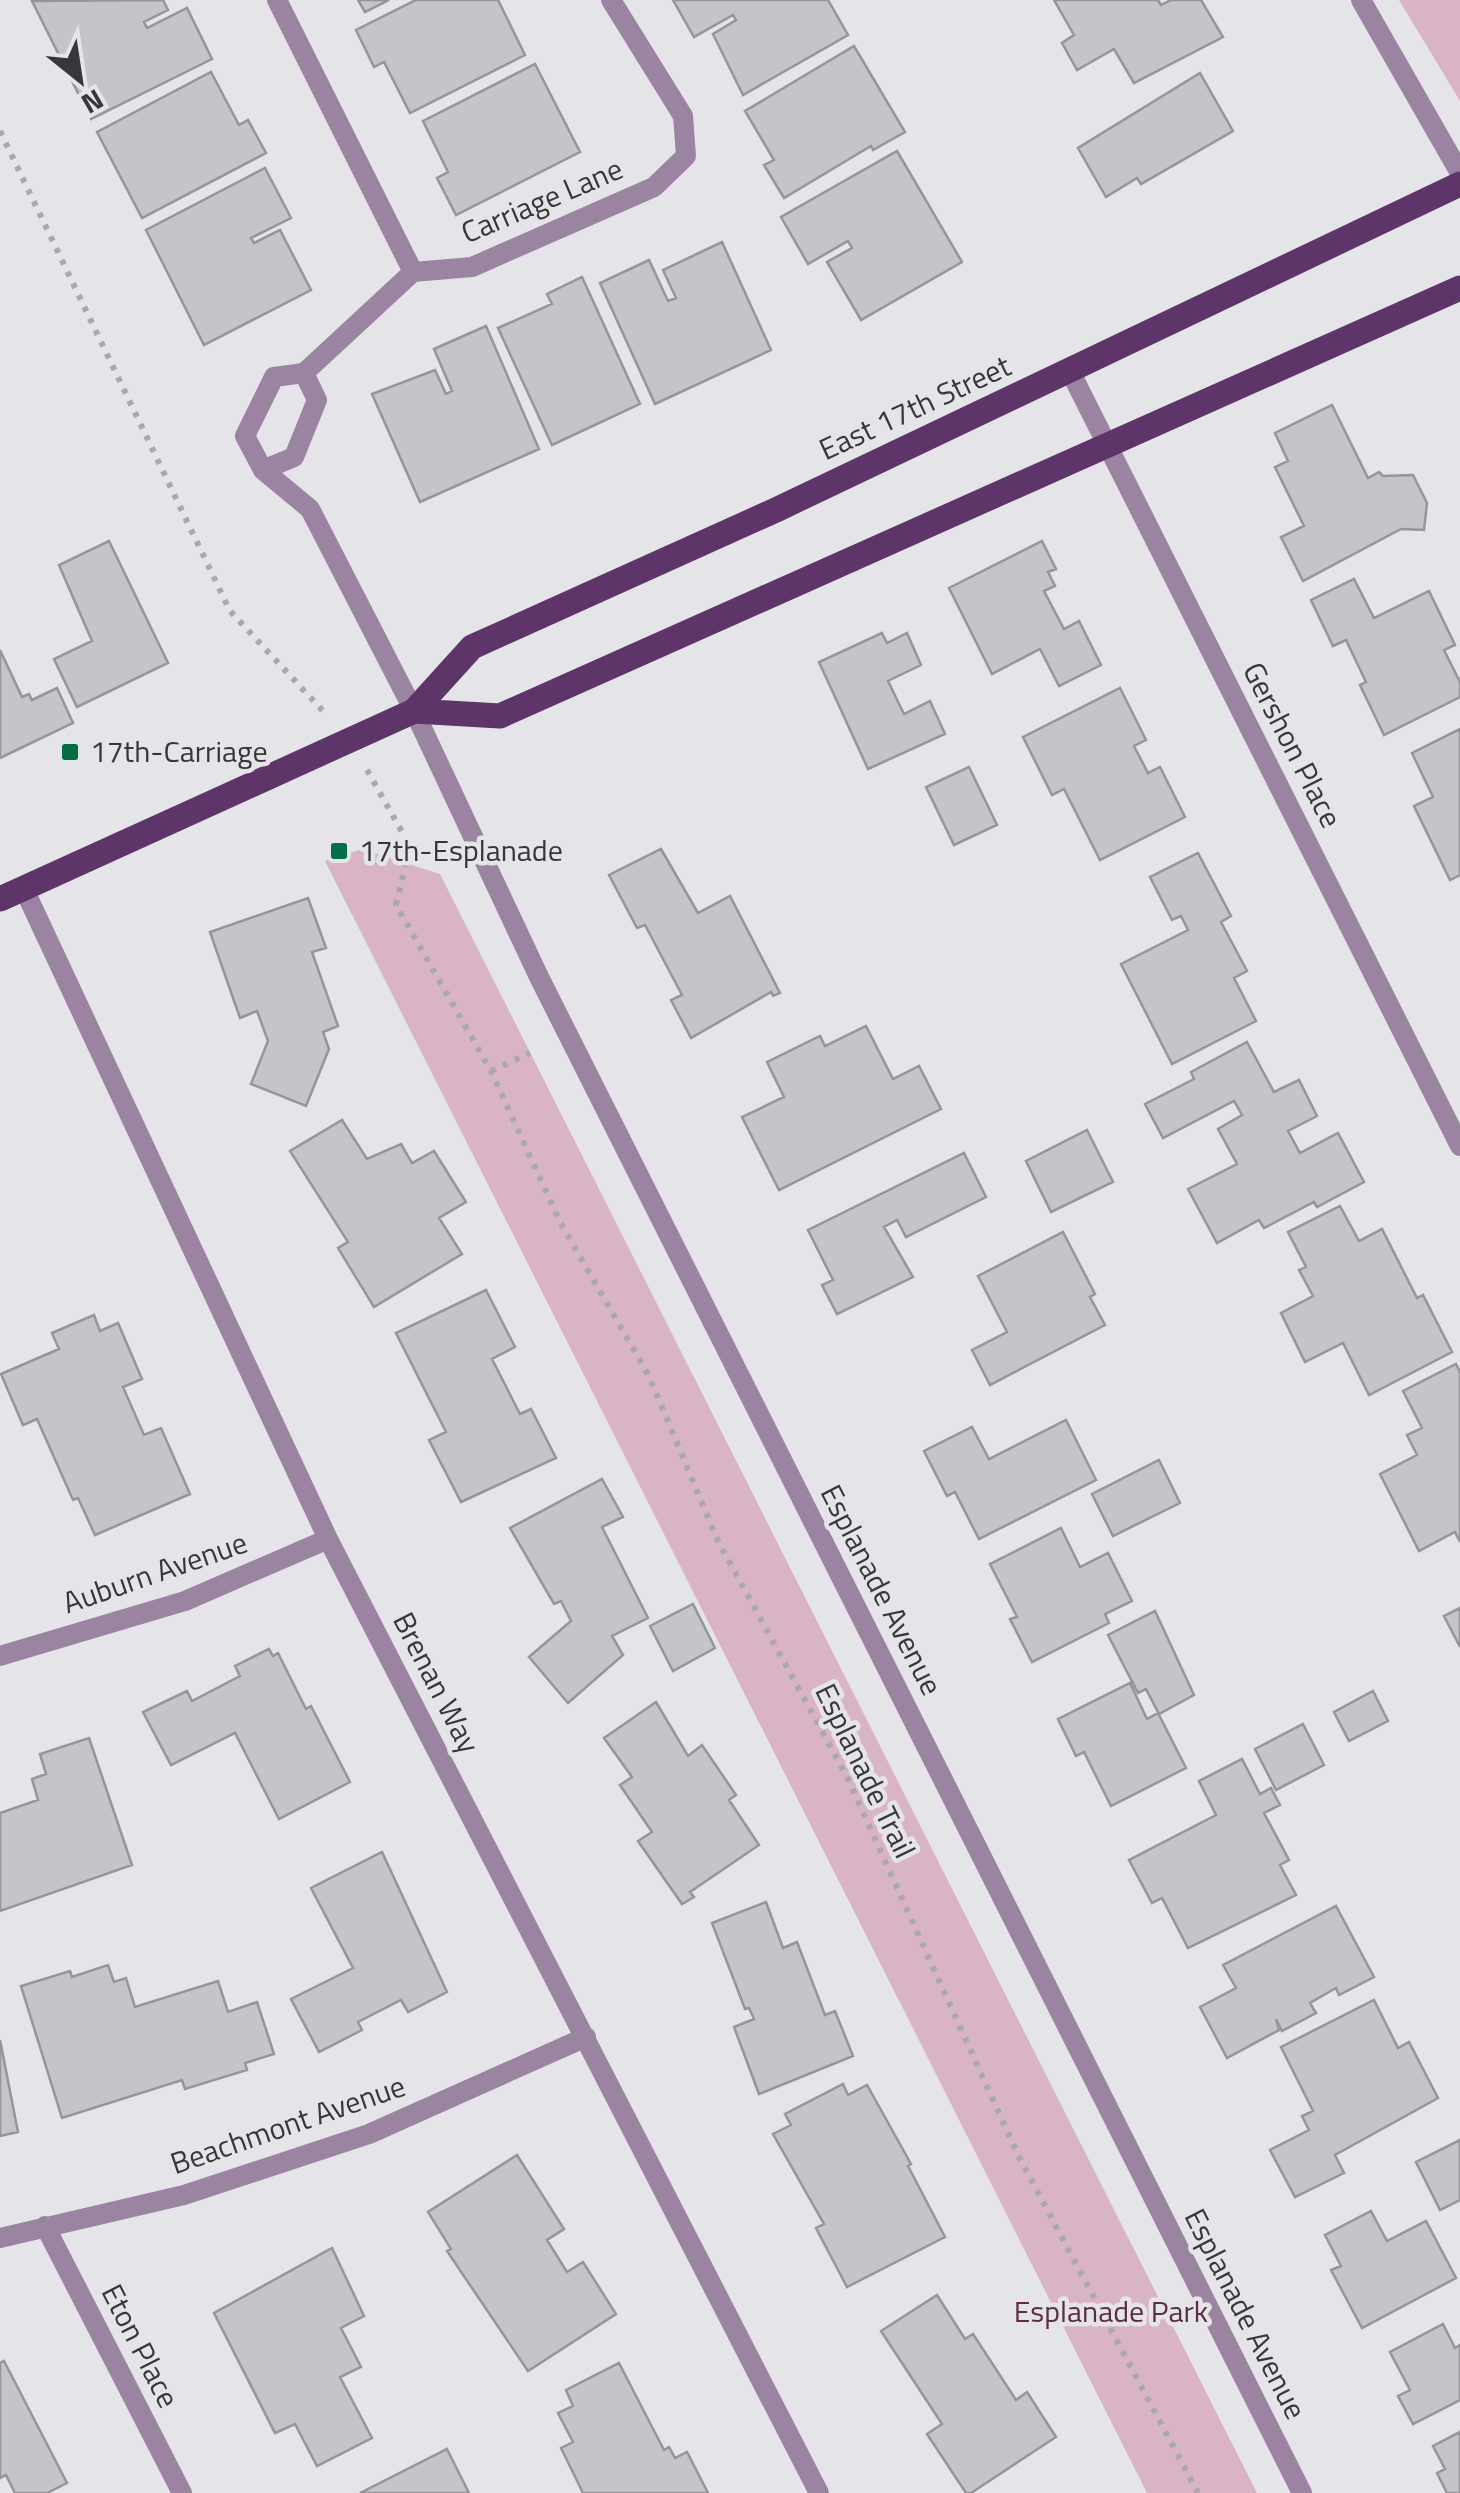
<svg xmlns="http://www.w3.org/2000/svg" width="1460" height="2493" viewBox="0 0 1460 2493" font-family="'Titillium Web',sans-serif">
<style>
.green{fill:#d9b4c7}
.building{fill:#c3c5c8;stroke:#949699;stroke-width:2.5}
.lines{fill:none;stroke-linecap:round;stroke-linejoin:round}
.path{stroke:#a9a8ab;stroke-width:6;stroke-dasharray:5 8;stroke-linecap:butt}
.minor{stroke:#9b84a2;stroke-width:20}
.tertiary{stroke:#9b84a2;stroke-width:20}
.primary{stroke:#5d3568;stroke-width:25}
.poi-dot{fill:#036d45;stroke:#e5e4e8;stroke-width:4}
.labels{text-anchor:middle;stroke-width:9;stroke-linejoin:round;paint-order:stroke}
.street-label{font-size:30px;fill:#373739;stroke:#e5e4e8}
.poi-label{font-size:30px;fill:#373739;stroke:#e5e4e8;text-anchor:start}
.park-label{font-size:30px;fill:#5d2c49;stroke:#e5e4e8}
</style>
<rect width="100%" height="100%" fill="#e5e4e8"/>
<!-- green -->
<path class="green" d="M 1399,0 L 1460,0 L 1460,101 Z
M 362,849 L 440,874 L 1257,2493 L 1147,2493 L 325,861 Z"/>
<!-- building -->
<path class="building" d="M 163,0 L 168,10 L 144,22 L 147,28 L 187,8 L 212,59 L 91,119 L 32,1 Z
M 358,0 L 389,0 L 365,12 Z
M 416,0 L 498,0 L 525,55 L 410,113 L 384,62 L 374,67 L 356,30 Z
M 673,0 L 828,0 L 848,35 L 743,95 L 713,34 L 736,20 L 733,15 L 694,37 Z
M 1054,0 L 1158,0 L 1161,5 L 1171,0 L 1201,0 L 1223,37 L 1134,83 L 1114,49 L 1077,70 L 1062,43 L 1074,35 Z
M 854,46 L 905,132 L 873,150 L 871,146 L 784,198 L 764,165 L 774,160 L 745,111 Z
M 535,64 L 580,152 L 456,215 L 437,178 L 448,172 L 423,121 Z
M 211,72 L 239,125 L 248,120 L 266,153 L 142,218 L 97,132 Z
M 1200,73 L 1233,131 L 1141,184 L 1137,178 L 1106,197 L 1078,148 Z
M 897,151 L 962,262 L 861,320 L 827,262 L 852,248 L 848,241 L 808,264 L 781,217 Z
M 265,168 L 291,218 L 251,238 L 254,243 L 280,230 L 311,290 L 204,345 L 146,230 Z
M 722,242 L 771,350 L 655,404 L 600,283 L 649,260 L 668,301 L 676,298 L 663,270 Z
M 582,277 L 640,404 L 552,445 L 498,328 L 552,304 L 547,294 Z
M 486,326 L 539,449 L 420,502 L 372,394 L 435,370 L 446,394 L 452,391 L 434,349 Z
M 1332,405 L 1368,478 L 1379,472 L 1383,476 L 1413,475 L 1427,503 L 1424,530 L 1401,529 L 1303,581 L 1281,537 L 1304,526 L 1275,467 L 1288,461 L 1275,433 Z
M 109,541 L 168,663 L 77,707 L 54,659 L 92,641 L 59,565 Z
M 1042,541 L 1056,569 L 1048,572 L 1055,586 L 1044,591 L 1064,629 L 1079,621 L 1101,665 L 1059,686 L 1040,649 L 992,674 L 949,588 Z
M 1354,579 L 1374,618 L 1429,591 L 1455,645 L 1444,650 L 1460,682 L 1460,697 L 1384,735 L 1360,685 L 1366,682 L 1346,640 L 1333,646 L 1311,600 Z
M 882,633 L 887,643 L 907,633 L 921,665 L 888,681 L 904,714 L 930,701 L 945,734 L 868,769 L 819,662 Z
M 0,650 L 22,697 L 29,694 L 32,700 L 57,688 L 73,723 L 0,758 Z
M 1120,688 L 1146,740 L 1134,746 L 1148,773 L 1160,767 L 1185,817 L 1100,860 L 1064,789 L 1052,795 L 1023,737 Z
M 1460,729 L 1460,875 L 1450,880 L 1414,806 L 1433,797 L 1412,753 Z
M 969,767 L 997,825 L 954,845 L 926,787 Z
M 661,849 L 698,913 L 730,896 L 780,993 L 773,996 L 771,992 L 691,1038 L 671,1000 L 682,995 L 645,925 L 637,928 L 609,875 Z
M 1198,853 L 1231,916 L 1221,922 L 1247,971 L 1234,978 L 1256,1021 L 1172,1064 L 1121,964 L 1188,930 L 1181,916 L 1172,920 L 1150,877 Z
M 308,898 L 326,948 L 312,952 L 338,1026 L 323,1032 L 329,1049 L 306,1106 L 251,1084 L 268,1041 L 257,1011 L 240,1018 L 210,932 Z
M 866,1026 L 893,1079 L 919,1066 L 941,1109 L 779,1190 L 742,1117 L 784,1097 L 767,1062 L 820,1036 L 825,1046 Z
M 1247,1042 L 1274,1092 L 1299,1080 L 1317,1116 L 1288,1131 L 1300,1153 L 1338,1133 L 1364,1182 L 1317,1207 L 1314,1202 L 1264,1228 L 1259,1220 L 1217,1243 L 1188,1189 L 1237,1164 L 1218,1129 L 1242,1115 L 1234,1101 L 1163,1138 L 1145,1104 L 1194,1079 L 1191,1072 Z
M 342,1120 L 367,1159 L 401,1144 L 412,1163 L 434,1151 L 466,1202 L 439,1218 L 462,1254 L 374,1307 L 338,1248 L 348,1242 L 290,1151 Z
M 1087,1130 L 1113,1182 L 1051,1212 L 1026,1161 Z
M 964,1153 L 986,1197 L 906,1237 L 897,1220 L 884,1227 L 913,1277 L 837,1314 L 822,1285 L 833,1280 L 808,1230 Z
M 1340,1206 L 1359,1241 L 1382,1229 L 1417,1298 L 1423,1295 L 1452,1352 L 1369,1395 L 1343,1343 L 1305,1362 L 1281,1313 L 1313,1296 L 1299,1270 L 1306,1267 L 1288,1232 Z
M 1063,1232 L 1095,1294 L 1090,1297 L 1105,1325 L 990,1385 L 972,1350 L 1007,1332 L 978,1276 Z
M 486,1290 L 515,1347 L 492,1359 L 520,1414 L 531,1409 L 556,1458 L 461,1502 L 429,1440 L 446,1432 L 396,1333 Z
M 94,1315 L 100,1331 L 118,1323 L 142,1379 L 123,1387 L 144,1435 L 161,1428 L 190,1494 L 95,1535 L 78,1498 L 73,1500 L 37,1419 L 23,1425 L 1,1374 L 59,1349 L 52,1333 Z
M 1456,1364 L 1460,1372 L 1460,1542 L 1455,1532 L 1419,1551 L 1380,1474 L 1417,1455 L 1407,1435 L 1422,1428 L 1403,1391 Z
M 1066,1420 L 1096,1480 L 979,1539 L 955,1492 L 947,1496 L 924,1451 L 972,1427 L 989,1459 Z
M 1159,1460 L 1180,1503 L 1113,1536 L 1092,1494 Z
M 602,1479 L 623,1517 L 602,1527 L 648,1618 L 612,1636 L 623,1655 L 568,1703 L 529,1657 L 571,1621 L 561,1601 L 554,1604 L 510,1528 Z
M 1061,1528 L 1080,1567 L 1108,1553 L 1132,1601 L 1105,1614 L 1109,1623 L 1032,1662 L 1010,1619 L 1017,1617 L 990,1564 Z
M 693,1604 L 715,1648 L 673,1671 L 650,1626 Z
M 1460,1608 L 1460,1647 L 1444,1616 Z
M 1155,1611 L 1194,1695 L 1159,1714 L 1146,1689 L 1138,1693 L 1108,1635 Z
M 269,1649 L 273,1656 L 278,1653 L 306,1709 L 311,1706 L 350,1782 L 279,1819 L 235,1733 L 171,1765 L 143,1712 L 187,1691 L 192,1701 L 240,1676 L 235,1666 Z
M 1130,1683 L 1147,1719 L 1158,1713 L 1186,1768 L 1111,1806 L 1084,1752 L 1076,1756 L 1058,1719 Z
M 1373,1691 L 1388,1721 L 1349,1741 L 1334,1712 Z
M 656,1702 L 688,1756 L 702,1745 L 736,1795 L 729,1800 L 759,1845 L 690,1892 L 694,1897 L 682,1904 L 638,1841 L 652,1832 L 620,1785 L 632,1777 L 604,1738 Z
M 1303,1724 L 1324,1765 L 1276,1790 L 1255,1749 Z
M 89,1738 L 132,1865 L 0,1911 L 0,1813 L 38,1800 L 32,1779 L 46,1774 L 40,1754 Z
M 1242,1759 L 1260,1794 L 1271,1788 L 1280,1805 L 1264,1813 L 1289,1860 L 1280,1865 L 1296,1895 L 1188,1948 L 1162,1898 L 1152,1903 L 1129,1860 L 1216,1815 L 1199,1781 Z
M 382,1852 L 447,1992 L 408,2012 L 401,2000 L 358,2022 L 362,2030 L 319,2052 L 291,1999 L 353,1968 L 311,1888 Z
M 766,1902 L 783,1948 L 797,1942 L 825,2015 L 835,2011 L 853,2056 L 759,2094 L 734,2027 L 754,2019 L 749,2008 L 745,2009 L 712,1923 Z
M 1336,1906 L 1374,1977 L 1339,1995 L 1336,1988 L 1310,2003 L 1316,2013 L 1282,2031 L 1276,2019 L 1279,2030 L 1227,2058 L 1200,2007 L 1236,1988 L 1223,1965 Z
M 108,1965 L 114,1982 L 126,1978 L 135,2007 L 218,1981 L 228,2012 L 257,2002 L 274,2054 L 245,2063 L 247,2070 L 185,2089 L 182,2080 L 62,2118 L 21,1986 L 70,1971 L 72,1977 Z
M 1374,2000 L 1398,2048 L 1409,2042 L 1438,2098 L 1335,2155 L 1344,2173 L 1295,2197 L 1270,2150 L 1309,2130 L 1302,2116 L 1313,2111 L 1281,2047 Z
M 0,2040 L 18,2132 L 0,2136 Z
M 843,2084 L 848,2095 L 867,2085 L 911,2164 L 908,2166 L 945,2237 L 847,2287 L 816,2228 L 824,2224 L 773,2134 L 791,2125 L 785,2114 Z
M 1460,2140 L 1460,2200 L 1440,2210 L 1416,2162 Z
M 517,2155 L 564,2229 L 547,2240 L 567,2272 L 583,2262 L 616,2314 L 528,2371 L 447,2251 L 451,2249 L 428,2212 Z
M 1371,2211 L 1387,2241 L 1426,2221 L 1456,2278 L 1362,2328 L 1331,2270 L 1341,2266 L 1325,2235 Z
M 332,2248 L 364,2316 L 341,2328 L 361,2367 L 340,2377 L 372,2438 L 317,2466 L 295,2424 L 275,2433 L 214,2313 Z
M 937,2295 L 965,2339 L 973,2334 L 1016,2400 L 1027,2392 L 1056,2437 L 971,2493 L 966,2493 L 927,2434 L 942,2424 L 881,2331 Z
M 1443,2324 L 1455,2348 L 1460,2345 L 1460,2400 L 1413,2424 L 1398,2396 L 1410,2390 L 1390,2352 Z
M 4,2361 L 67,2483 L 47,2493 L 15,2493 L 6,2475 L 0,2478 L 0,2363 Z
M 619,2363 L 664,2450 L 669,2447 L 675,2458 L 687,2452 L 708,2493 L 583,2493 L 561,2448 L 573,2442 L 558,2413 L 573,2406 L 566,2390 Z
M 1460,2432 L 1460,2493 L 1447,2493 L 1437,2473 L 1445,2469 L 1433,2446 Z
M 447,2449 L 469,2493 L 360,2493 Z"/>
<g class="lines">
<!-- path -->
<path class="path" d="M 0,131 L 230,611 L 324,712
M 367,770 L 410,846 L 396,905 L 491,1071 L 560,1222 L 649,1376 L 717,1539 L 847,1777 L 1018,2155 L 1198,2493
M 491,1071 L 530,1053"/>
<!-- minor -->
<path class="minor" d="M 277,0 L 413,272 L 472,267 L 654,187 L 686,156 L 683,116 L 611,0
M 1361,0 L 1460,173
M 413,272 L 304,373 L 274,377 L 245,436 L 263,470 L 310,509 L 414,711
M 1070,371 L 1460,1146
M 263,470 L 294,457 L 317,400 L 304,373
M 24,889 L 328,1539 L 819,2493
M 0,1656 L 185,1601 L 328,1539
M 45,2226 L 182,2493
M 0,2238 L 184,2195 L 369,2134 L 586,2037"/>
<!-- tertiary -->
<path class="tertiary" d="M 414,711 L 539,977 L 1302,2493"/>
<!-- primary -->
<path class="primary" d="M 414,711 L 500,716 L 1460,288
M 0,899 L 414,711 L 472,647 L 778,509 L 1460,184"/>
</g>
<!-- markers -->
<g class="poi-dot">
<rect x="60" y="742" width="20" height="20" rx="5"/>
<rect x="329" y="841" width="20" height="20" rx="5"/>
</g>
<g class="labels">
<!-- street labels -->
<g class="street-label">
<text transform="translate(542 201) rotate(-23)" y="10">Carriage Lane</text>
<text transform="translate(915 408) rotate(-25)" y="10">East 17th Street</text>
<text transform="translate(1292 745) rotate(63)" y="10">Gershon Place</text>
<text transform="translate(155 1573) rotate(-19)" y="10">Auburn Avenue</text>
<text transform="translate(881 1590) rotate(63)" y="10">Esplanade Avenue</text>
<text transform="translate(436 1683) rotate(63)" y="10">Brenan Way</text>
<text transform="translate(865 1771) rotate(64)" y="10">Esplanade Trail</text>
<text transform="translate(288 2125) rotate(-19)" y="10">Beachmont Avenue</text>
<text transform="translate(1245 2314) rotate(63)" y="10">Esplanade Avenue</text>
<text transform="translate(140 2346) rotate(63)" y="10">Eton Place</text>
</g>
<!-- poi labels -->
<g class="poi-label">
<text x="90" y="762">17th-Carriage</text>
<text x="359" y="861">17th-Esplanade</text>
</g>
<!-- park labels -->
<g class="park-label">
<text x="1111" y="2322">Esplanade Park</text>
</g>
</g>
<!-- north arrow -->
<g transform="translate(80 80) rotate(150)" stroke="#e5e4e8" stroke-width="8" paint-order="stroke">
<path d="M0-8L18 38L0 25L-18 38Z" fill="#373739"/>
<text y="-15" font-size="28" font-weight="bold" text-anchor="middle" fill="#373739">N</text>
</g>
</svg>
